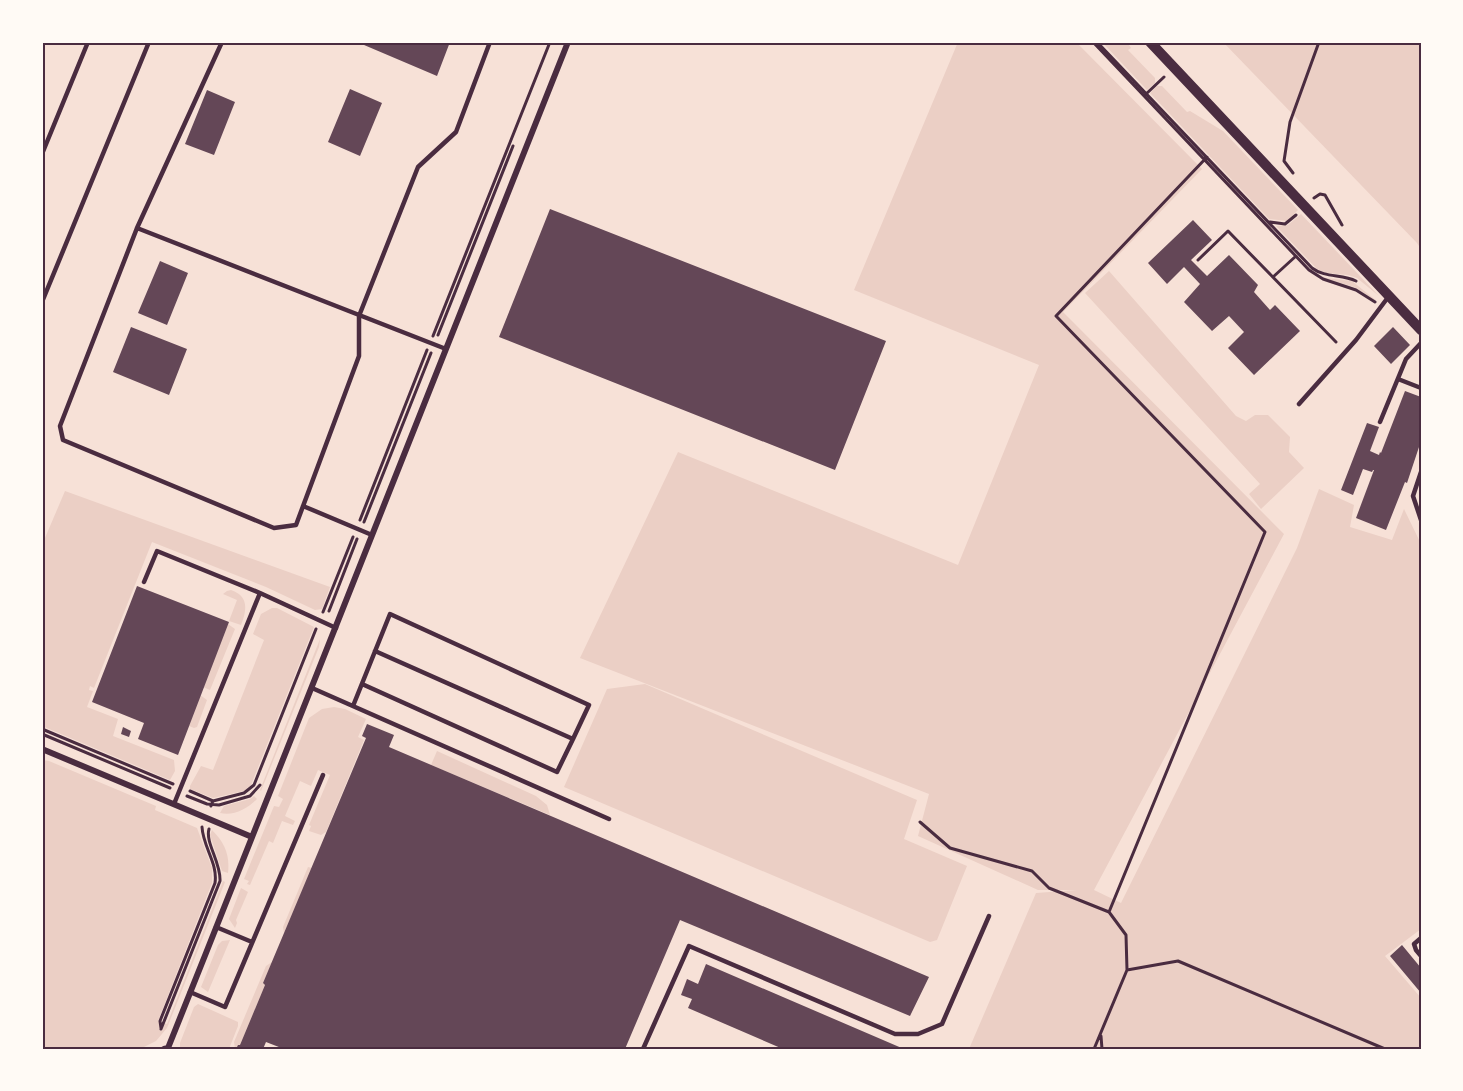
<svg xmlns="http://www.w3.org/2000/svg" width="1463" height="1091" viewBox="0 0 1463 1091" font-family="'Open Sans',sans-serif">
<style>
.green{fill:#ebcfc5}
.building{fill:#644757}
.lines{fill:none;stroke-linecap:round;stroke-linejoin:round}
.path{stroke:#4a2c40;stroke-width:3}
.service{stroke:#4a2c40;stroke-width:4.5}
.minor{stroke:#4a2c40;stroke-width:6}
.tertiary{stroke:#4a2c40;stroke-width:10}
.neatline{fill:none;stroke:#4a2c40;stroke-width:2}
</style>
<rect width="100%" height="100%" fill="#f7e1d7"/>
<!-- green -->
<path class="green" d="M 958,42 L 1076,42 L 1202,169 L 1063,312 L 1284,534 L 1094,890 L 1121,903 L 1297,548 L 1319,489 L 1354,505 L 1350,527 L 1392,540 L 1404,509 L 1421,544 L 1421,929 L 1385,956 L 1421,998 L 1421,1049 L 969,1049 L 1036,893 L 1077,890 L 1038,890 L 918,836 L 929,794 L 580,658 L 678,452 L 958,565 L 1039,365 L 854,290 Z
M 1102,42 L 1127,42 L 1131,48 L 1128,50 L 1155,78 L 1155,83 L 1147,90 Z
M 1223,42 L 1421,42 L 1421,249 L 1417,243 Z
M 1157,86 L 1162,86 L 1187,112 L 1190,111 L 1223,131 L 1298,210 L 1287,221 L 1269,219 L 1150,93 Z
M 1301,214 L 1379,296 L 1357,278 L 1348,275 L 1326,273 L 1317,269 L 1276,226 L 1288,225 Z
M 1109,271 L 1236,416 L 1246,421 L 1255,415 L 1268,415 L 1290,437 L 1289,452 L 1304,468 L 1261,509 L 1249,494 L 1260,484 L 1085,293 Z
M 1317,274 L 1326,278 L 1352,281 L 1378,302 L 1354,287 L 1327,279 Z
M 65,491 L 330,587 L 322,609 L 315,610 L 266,587 L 152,542 L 94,688 L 90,686 L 89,690 L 93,691 L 87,707 L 118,719 L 113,736 L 174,760 L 175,771 L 170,780 L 42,726 L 42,545 Z
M 231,590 C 249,596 247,610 241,625 L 229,621 L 237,600 L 223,594 L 227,591 Z
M 272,608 L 277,608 L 314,627 L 251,785 L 244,791 L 213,798 L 190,789 L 190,786 L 201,766 L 213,770 L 264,640 L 253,634 L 261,614 Z
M 228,624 L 235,629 L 210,690 L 203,687 Z
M 320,639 L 319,647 L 261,791 L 260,790 Z
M 645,684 L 917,800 L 904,839 L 967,866 L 937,940 L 930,942 L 564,787 L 607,689 Z
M 200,695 L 207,700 L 197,727 L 194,728 L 189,726 Z
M 334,707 L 345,709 L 366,719 L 358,737 L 364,740 L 326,832 L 321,835 L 309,831 L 311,826 L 309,825 L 330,775 L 318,770 L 311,786 L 300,781 L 285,816 L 295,821 L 293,825 L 282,821 L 273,843 L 269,841 L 250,885 L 247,884 L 249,881 L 244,879 L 274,806 L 279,807 L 283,799 L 278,796 L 309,718 L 322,709 Z
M 437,751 L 536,796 L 547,805 L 550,815 L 431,765 Z
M 42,760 L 49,761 L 156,806 L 155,810 L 197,828 L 212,868 L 212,883 L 158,1021 L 167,1024 L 223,881 L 225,882 L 167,1028 L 156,1041 L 140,1049 L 42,1049 Z
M 254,796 L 257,799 C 247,809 234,816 220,813 L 224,806 L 250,799 Z
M 212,830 C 225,843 230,855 228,873 L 222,871 L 210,835 Z
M 308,867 L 312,868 L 284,933 L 283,927 Z
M 241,888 L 248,892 L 236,920 L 237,923 L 235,928 L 229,919 Z
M 230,940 L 208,992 L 201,987 L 218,945 L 222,941 Z
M 272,962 L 263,983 L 265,985 L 240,1045 L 235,1049 L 234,1042 L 266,966 Z
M 198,1004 L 238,1022 L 238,1026 L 229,1049 L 180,1049 L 180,1043 L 194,1007 Z"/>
<!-- building -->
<path class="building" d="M 357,42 L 450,42 L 437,76 Z
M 350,89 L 382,103 L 360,156 L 328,142 Z
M 207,90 L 235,102 L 214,155 L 185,144 Z
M 550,209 L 886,341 L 835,470 L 499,337 Z
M 1193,220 L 1212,240 L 1191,260 L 1207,276 L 1229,255 L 1258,285 L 1254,292 L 1270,310 L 1275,305 L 1300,331 L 1254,375 L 1228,348 L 1244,332 L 1229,316 L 1212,331 L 1184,302 L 1200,284 L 1184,267 L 1167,284 L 1148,263 Z
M 160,261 L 188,273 L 167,325 L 138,313 Z
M 131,327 L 187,349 L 169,395 L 113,372 Z
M 1393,327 L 1410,345 L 1391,364 L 1374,346 Z
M 1405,391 L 1421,397 L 1421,441 L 1407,483 L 1405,482 L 1386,530 L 1356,518 L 1374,470 L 1373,470 L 1372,472 L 1363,469 L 1353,495 L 1341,490 L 1367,423 L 1379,427 L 1370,451 L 1379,455 L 1380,452 L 1381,453 Z
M 137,586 L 229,622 L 178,755 L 138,739 L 144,723 L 92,702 Z
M 367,724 L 394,735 L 389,747 L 929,977 L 910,1016 L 680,920 L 625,1049 L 462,1049 L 458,1047 L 457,1049 L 284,1049 L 266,1042 L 263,1049 L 236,1049 L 238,1045 L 240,1045 L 265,985 L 263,983 L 366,738 L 362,736 Z
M 123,727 L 131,731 L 129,737 L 121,734 Z
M 1402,945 L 1421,968 L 1421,993 L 1390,956 Z
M 706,964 L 904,1049 L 783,1049 L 688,1008 L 692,999 L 681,995 L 687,979 L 698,984 Z"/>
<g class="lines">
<!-- path -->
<path class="path" d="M 1093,42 L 1309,270 L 1323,279 L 1356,290 L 1375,302
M 1097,42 L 1312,268 C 1325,278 1342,274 1356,281
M 1145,95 L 1164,77
M 1293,173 L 1284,161 L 1290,122 L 1319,42
M 1314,198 L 1320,194 L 1325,195 L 1342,225
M 1270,222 L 1285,224 L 1296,215
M 1198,260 L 1228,231 L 1336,342
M 1273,277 L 1296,256
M 438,335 L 513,146
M 433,336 L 550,42
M 360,520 L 427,350
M 364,522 L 431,353
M 329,611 L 357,539
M 323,612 L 353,537
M 42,729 L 173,784
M 42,734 L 170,788
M 190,791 L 213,801
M 187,796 L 207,804 L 219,805 L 250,796 L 260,785
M 211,806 L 213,801 L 244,793 L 254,785 L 316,629
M 920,822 L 950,848 L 1032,871 L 1049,888 L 1109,912 L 1126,935 L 1127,970 L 1094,1049
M 1109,912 L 1265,532 L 1056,316 L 1207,157
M 1127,970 L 1178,961 L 1385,1049
M 161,1028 L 160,1021 L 215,883 C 218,863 203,847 202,827
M 161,1029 L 220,881 C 221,862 205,843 209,829
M 1101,1036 L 1102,1049"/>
<!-- service -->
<path class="service" d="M 222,42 L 137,228 L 446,349
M 42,154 L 88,42
M 137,228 L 60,426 L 63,440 L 274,528 L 296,525 L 359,356 L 359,316 L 418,167 L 456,132 L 490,42
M 42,302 L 149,42
M 1398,379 L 1421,388
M 1299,404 L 1356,340 L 1389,296
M 1380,422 L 1406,359 L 1421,343
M 1421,472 L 1413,496 L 1421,520
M 303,506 L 372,535
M 144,582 L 157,551 L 260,593 L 336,628
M 362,684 L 557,772 L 573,739
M 312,688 L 609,819
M 353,706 L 390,614 L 589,705 L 573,739 L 375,651
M 174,804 L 260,593
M 216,927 L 252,942
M 1421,938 L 1414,944 L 1416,950 L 1421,956
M 190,992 L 225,1007 L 323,775
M 643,1049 L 689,946 L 895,1034 L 918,1034 L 942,1024 L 989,916"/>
<!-- minor -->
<path class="minor" d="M 42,749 L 252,837
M 164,1049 L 168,1048 L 206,953 L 568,42"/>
<!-- tertiary -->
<path class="tertiary" d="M 1150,42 L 1421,330"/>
</g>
<!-- border -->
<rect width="1463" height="1091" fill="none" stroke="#fffaf5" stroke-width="87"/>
<rect x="44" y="44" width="1376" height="1004" class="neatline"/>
</svg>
